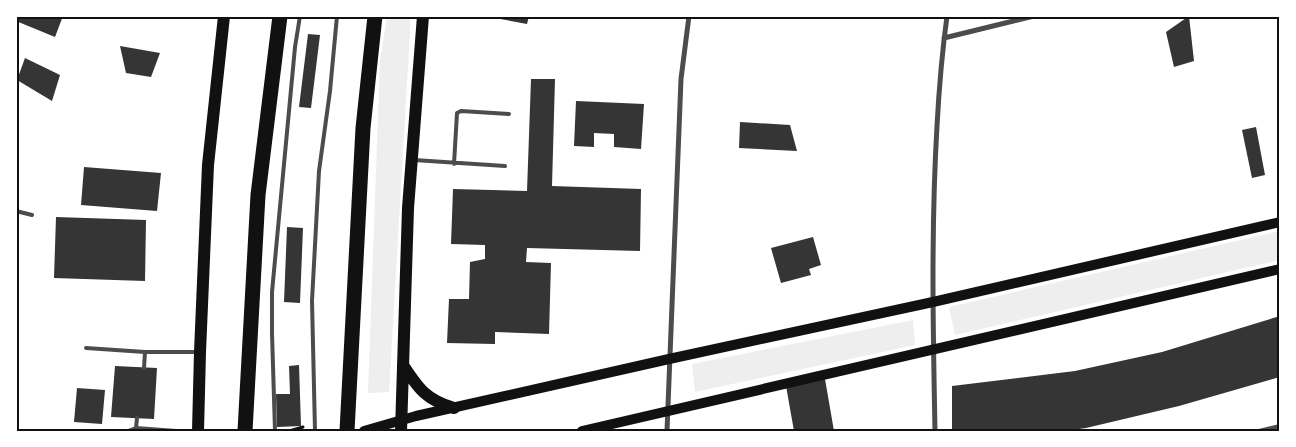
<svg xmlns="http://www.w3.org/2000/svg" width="1296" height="447" viewBox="0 0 1296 447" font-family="'Space Grotesk',sans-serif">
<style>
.green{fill:#eee}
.building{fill:#353535}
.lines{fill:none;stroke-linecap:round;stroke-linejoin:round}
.path{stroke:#111;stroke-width:3}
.service{stroke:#4c4c4c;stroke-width:4}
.minor{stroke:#4c4c4c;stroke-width:5}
.secondary{stroke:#111;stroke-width:10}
.primary{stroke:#111;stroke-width:12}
.motorway{stroke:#111;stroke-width:15}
.neatline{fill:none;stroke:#111;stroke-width:2}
</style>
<rect width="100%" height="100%" fill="#fff"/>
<!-- green -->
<path class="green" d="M 387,16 L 410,16 L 410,32 L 389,392 L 368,393 L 380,61 Z
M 1280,231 L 1280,260 L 955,335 L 949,307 Z
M 913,320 L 915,345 L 695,392 L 692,364 Z"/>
<!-- building -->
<path class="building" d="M 16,16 L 63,16 L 55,37 L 16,21 Z
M 484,16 L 529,16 L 527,24 Z
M 1189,16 L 1194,61 L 1174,67 L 1166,32 Z
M 308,34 L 320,35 L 311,108 L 299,107 Z
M 120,46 L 160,53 L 151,77 L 126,73 Z
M 25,58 L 60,75 L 52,101 L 17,80 Z
M 531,79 L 555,79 L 552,186 L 641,189 L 640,251 L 527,248 L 526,262 L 551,263 L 549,334 L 495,332 L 495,344 L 447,343 L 449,299 L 469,299 L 470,262 L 485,259 L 485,245 L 451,244 L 453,189 L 527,191 Z
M 576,101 L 644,104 L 641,149 L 614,147 L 614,134 L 594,133 L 594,147 L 574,146 Z
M 740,122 L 790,125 L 797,151 L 739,148 Z
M 1256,127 L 1265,175 L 1252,178 L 1242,130 Z
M 84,167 L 161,173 L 157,211 L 81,205 Z
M 56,217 L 146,220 L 145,281 L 54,278 Z
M 287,227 L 303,228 L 300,303 L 284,302 Z
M 813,237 L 821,265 L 809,269 L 811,275 L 781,283 L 771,248 Z
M 1280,316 L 1280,377 L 1179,406 L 1086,428 L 1065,431 L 952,431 L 952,386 L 1075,371 L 1162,352 Z
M 299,365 L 301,426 L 277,427 L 276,394 L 290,394 L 289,366 Z
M 115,366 L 157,368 L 154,419 L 111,417 Z
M 825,379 L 834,431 L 794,431 L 786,386 Z
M 77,388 L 105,390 L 102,424 L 74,422 Z"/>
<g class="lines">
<!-- path -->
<path class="path" d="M 289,431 L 303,427"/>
<!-- service -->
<path class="service" d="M 414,160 L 505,166
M 454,164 L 457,113 L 461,111 L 509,114
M 16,211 L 32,215
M 86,348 L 145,352
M 144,368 L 145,352 L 198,352
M 137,418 L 136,428 L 176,431
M 128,431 L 136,428
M 275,431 L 272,333 L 272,292 L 295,47 L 300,16
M 315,431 L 312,301 L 319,171 L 330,91 L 337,16
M 1259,431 L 1280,426"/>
<!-- minor -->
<path class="minor" d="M 944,38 L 1034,16
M 667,431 L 681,79 L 689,16
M 935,431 C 933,329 931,228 937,126 C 939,89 942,53 947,16"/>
<!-- secondary -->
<path class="secondary" d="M 364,431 L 416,416 L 669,359 L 933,302 L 1280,222
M 582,431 L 1280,269"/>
<!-- primary -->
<path class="primary" d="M 403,365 C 418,388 426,400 454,408
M 198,431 L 200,352 L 208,165 L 224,16
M 401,431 L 408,208 L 423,16"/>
<!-- motorway -->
<path class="motorway" d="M 245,431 L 258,195 L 280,16
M 347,431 L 363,128 L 375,16"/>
</g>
<!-- border -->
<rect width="1296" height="447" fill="none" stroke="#ffffff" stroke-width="35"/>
<rect x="18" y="18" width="1260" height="412" class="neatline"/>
</svg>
